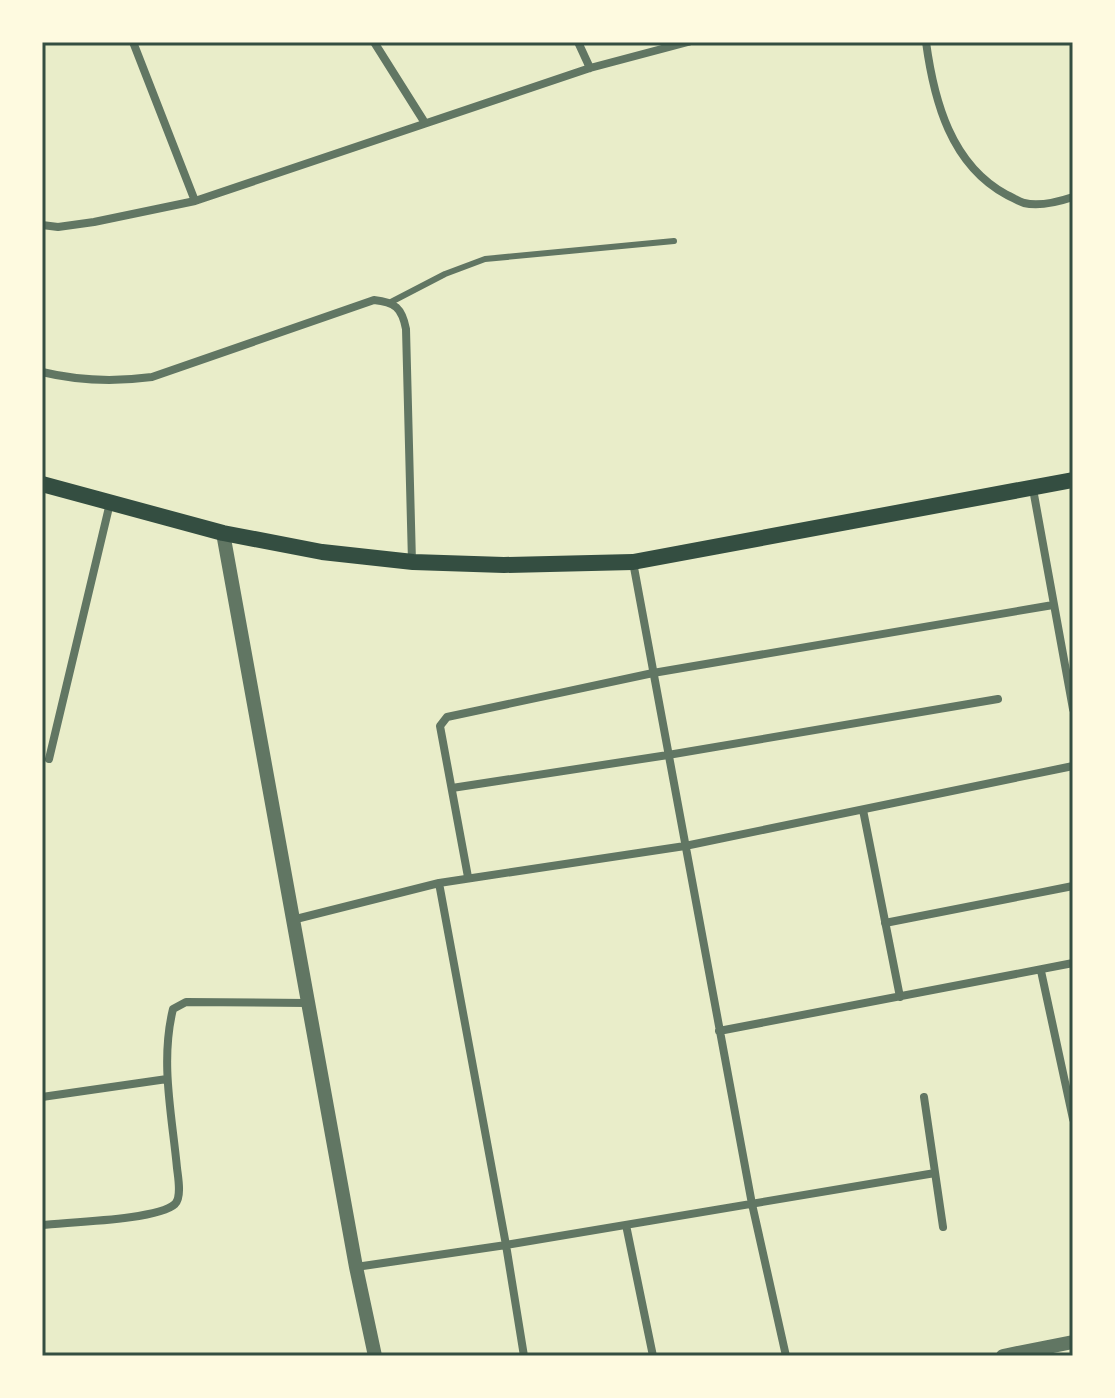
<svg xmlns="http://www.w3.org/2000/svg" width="1115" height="1398" viewBox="0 0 1115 1398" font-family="Poppins,sans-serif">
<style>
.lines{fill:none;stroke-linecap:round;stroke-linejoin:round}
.service{stroke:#617663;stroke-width:6}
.minor{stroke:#617663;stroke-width:8}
.tertiary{stroke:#617663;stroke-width:14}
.secondary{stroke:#344e41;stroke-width:16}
.neatline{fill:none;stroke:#344e41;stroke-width:3}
</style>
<rect width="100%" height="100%" fill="#e9edc9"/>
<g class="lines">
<!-- service -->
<path class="service" d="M 391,302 L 445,274 L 485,259 L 674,241"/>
<!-- minor -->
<path class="minor" d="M 133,42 L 195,201
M 374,42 L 425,123
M 578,42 L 590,68
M 926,42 C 934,101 951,165 1007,195 C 1012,197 1019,202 1024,203 C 1040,207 1058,202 1073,197
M 42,225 L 58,227 L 94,222 L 195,201 L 590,68 L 688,42
M 42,372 C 79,381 114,382 152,377 L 374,300 C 395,302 402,308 406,329 L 412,562
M 1033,489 L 1073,709
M 633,562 L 752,1204 L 786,1356
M 49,759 L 110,503
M 452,788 L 668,755 L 998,699
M 863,810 L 900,997
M 468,877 L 440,726 L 447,717 L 653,673 L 1053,605
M 439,883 L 506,1245 L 524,1356
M 292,920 L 439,883 L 685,846 L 1073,766
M 885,923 L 1073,886
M 1041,971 L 1073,1119
M 719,1031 L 1073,963
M 42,1097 L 167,1079
M 924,1097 L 943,1227
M 42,1225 C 68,1222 158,1220 175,1204 C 182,1197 178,1177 177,1168 C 172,1115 160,1062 173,1009 L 186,1002 L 307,1003
M 626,1225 L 653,1356
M 356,1267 L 506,1245 L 935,1173"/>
<!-- tertiary -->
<path class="tertiary" d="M 223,533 L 356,1267 L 375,1356
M 1003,1356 L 1073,1342"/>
<!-- secondary -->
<path class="secondary" d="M 42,484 L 223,533 L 322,552 L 413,562 L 504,565 L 633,562 L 1073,480"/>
</g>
<!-- border -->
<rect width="1115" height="1398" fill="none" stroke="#fefae0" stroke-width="88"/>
<rect x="44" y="44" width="1027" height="1310" class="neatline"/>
</svg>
